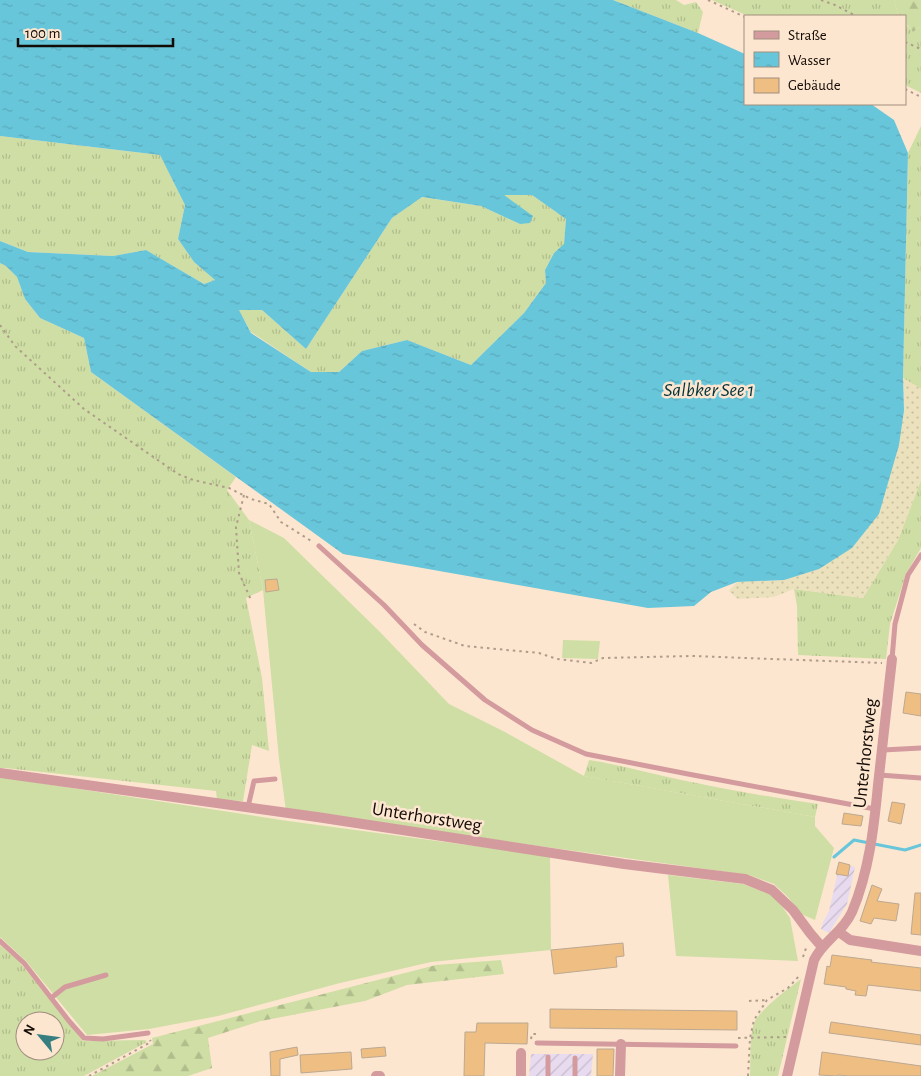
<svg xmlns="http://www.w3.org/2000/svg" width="921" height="1076" viewBox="0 0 921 1076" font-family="'Alegreya Sans',sans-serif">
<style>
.industrial{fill:url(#industrial-furrows)}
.grass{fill:url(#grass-tufts);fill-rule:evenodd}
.forest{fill:url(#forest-firs)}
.sand{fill:url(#sand-dots)}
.garden{fill:#cfdea4}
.water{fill:url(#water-ripples);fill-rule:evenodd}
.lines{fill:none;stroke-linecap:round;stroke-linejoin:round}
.stream{stroke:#68c6db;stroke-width:3}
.building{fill:#eebe83;stroke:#bca891}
.path{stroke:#ae9c8b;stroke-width:2;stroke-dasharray:2.5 4;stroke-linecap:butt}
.lane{stroke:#d49b9e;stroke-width:5}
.street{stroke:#d49b9e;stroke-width:10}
.labels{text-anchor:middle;stroke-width:5;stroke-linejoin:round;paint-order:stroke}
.street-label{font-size:19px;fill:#120a04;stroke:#fde6d0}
.water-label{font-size:20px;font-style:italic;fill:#013139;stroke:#fde6d0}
</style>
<defs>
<pattern id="industrial-furrows" width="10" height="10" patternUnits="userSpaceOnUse" patternTransform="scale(1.25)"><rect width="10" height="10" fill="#e8dbef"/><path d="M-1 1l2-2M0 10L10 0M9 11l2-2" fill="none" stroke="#c6bbcb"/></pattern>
<pattern id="grass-tufts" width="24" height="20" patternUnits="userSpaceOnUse" patternTransform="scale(1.25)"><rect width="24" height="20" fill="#cfdea4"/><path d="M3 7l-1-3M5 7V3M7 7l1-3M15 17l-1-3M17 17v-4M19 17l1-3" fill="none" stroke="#b1bd8c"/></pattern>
<pattern id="forest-firs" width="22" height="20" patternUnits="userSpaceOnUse" patternTransform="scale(1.25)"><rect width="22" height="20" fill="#cfdea4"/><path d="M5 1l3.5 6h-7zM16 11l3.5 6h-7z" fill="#b1bd8c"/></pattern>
<pattern id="sand-dots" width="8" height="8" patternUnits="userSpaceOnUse" patternTransform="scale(1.25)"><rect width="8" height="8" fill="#ebe1bc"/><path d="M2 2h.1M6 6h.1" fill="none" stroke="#c8c0a0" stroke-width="1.8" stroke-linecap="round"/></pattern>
<pattern id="water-ripples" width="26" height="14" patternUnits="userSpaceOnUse" patternTransform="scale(1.25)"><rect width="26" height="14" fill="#68c6db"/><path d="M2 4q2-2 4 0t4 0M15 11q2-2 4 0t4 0" fill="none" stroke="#59a9ba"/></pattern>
</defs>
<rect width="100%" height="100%" fill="#fde6d0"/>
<!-- industrial -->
<path class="industrial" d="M 840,863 L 855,867 L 847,904 L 829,933 L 821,929 L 823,922 L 829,911 Z
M 531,1054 L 593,1054 L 591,1076 L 529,1076 Z"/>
<!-- grass -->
<path class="grass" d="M 613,0 L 676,0 L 684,5 L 696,2 L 703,12 L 698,33 Z
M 712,0 L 894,0 L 898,14 L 899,16 L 748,16 Z
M 905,23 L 913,32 L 921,26 L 921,93 L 905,85 Z
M 921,126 L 921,389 L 903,378 L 908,153 Z
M 0,136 L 160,155 L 185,205 L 178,239 L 194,262 L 215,280 L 204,284 L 146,250 L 113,256 L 28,252 L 0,241 Z
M 503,194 L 532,195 L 566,219 L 564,245 L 554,253 L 545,270 L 546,283 L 524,313 L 471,365 L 407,340 L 362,351 L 339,372 L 311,372 L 251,332 L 238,309 L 262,310 L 306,349 L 392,218 L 421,197 L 481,206 L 520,224 Z
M 0,263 L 6,266 L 17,277 L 25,299 L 40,318 L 84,338 L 91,372 L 236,477 L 227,490 L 249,520 L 263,590 L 246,598 L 262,678 L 269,751 L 252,745 L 243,801 L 217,800 L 216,791 L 5,768 L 0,768 Z
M 921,480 L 921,548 L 906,574 L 890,624 L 886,659 L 798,655 L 797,606 L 794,589 L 863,598 L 898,540 Z
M 589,760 C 621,765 653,774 686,781 C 730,790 774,798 818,804 L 815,817 L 584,776 Z
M 0,945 L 18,960 L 83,1041 L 145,1040 L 147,1042 L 84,1076 L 0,1076 ZM 25,1021 L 55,1021 L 55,1051 L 25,1051 Z
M 801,979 L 778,1076 L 750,1076 C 751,1062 749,1034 755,1021 C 761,1009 789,988 801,979 Z"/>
<!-- forest -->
<path class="forest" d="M 894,0 L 921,0 L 921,26 L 913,32 L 905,22 L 905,16 L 899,16 L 898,14 Z
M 501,960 L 504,974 L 407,985 L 365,1001 L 261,1021 L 208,1038 L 212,1068 L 188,1076 L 92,1076 L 153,1044 L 152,1038 L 436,965 Z"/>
<!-- sand -->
<path class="sand" d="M 903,378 L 921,389 L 921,480 L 898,540 L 863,598 L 794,589 L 774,597 L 738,599 L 729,591 L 737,582 L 784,580 L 904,410 Z"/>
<!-- garden -->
<path class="garden" d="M 249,520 L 284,538 L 380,632 L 449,704 L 505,732 L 584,776 L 815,817 L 815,826 L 834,848 L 815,920 L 801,914 L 788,897 L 774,884 L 749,875 L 286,811 L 279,759 L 263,590 Z
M 563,640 L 600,641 L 598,659 L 562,658 Z
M 0,777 L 288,821 L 550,856 L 551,950 L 431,962 L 340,983 L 218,1016 L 149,1029 L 87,1035 L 26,961 L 0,937 Z
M 668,875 L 743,884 L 775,896 L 790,918 L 798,961 L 676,956 Z"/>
<!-- water -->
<path class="water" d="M 0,0 L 613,0 L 698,33 L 745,54 L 745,104 L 871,104 L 894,120 L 908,153 L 903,378 L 904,410 L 899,445 L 879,514 L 852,548 L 819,569 L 784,580 L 737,582 L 711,592 L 694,606 L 648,608 L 343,554 L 91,372 L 84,338 L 40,318 L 25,299 L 17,277 L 6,266 L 0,263 L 0,241 L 28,252 L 113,256 L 146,250 L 204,284 L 215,280 L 194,262 L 178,239 L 185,205 L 160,155 L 0,136 ZM 504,195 L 532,195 L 566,219 L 564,244 L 554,253 L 545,270 L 546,283 L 524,313 L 471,365 L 407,340 L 362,351 L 339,372 L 311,372 L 251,333 L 239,310 L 262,310 L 306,349 L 392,218 L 422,197 L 481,206 L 520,224 L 530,223 L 533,216 Z"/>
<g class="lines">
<!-- stream -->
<path class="stream" d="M 834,857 L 854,840 L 905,850 L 921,845"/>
</g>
<!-- building -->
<path class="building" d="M 277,579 L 279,590 L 266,592 L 265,580 Z
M 906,692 L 921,694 L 921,716 L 903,713 Z
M 892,802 L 905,804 L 901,824 L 888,821 Z
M 844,813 L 863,816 L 861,826 L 842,824 Z
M 839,862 L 850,865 L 848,876 L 836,874 Z
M 872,885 L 882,889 L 877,901 L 899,904 L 896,921 L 874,918 L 871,924 L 860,921 Z
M 915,893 L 921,893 L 921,935 L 911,934 Z
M 623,943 L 624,956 L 616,957 L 617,967 L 554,974 L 551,950 Z
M 832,955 L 872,960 L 871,962 L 921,968 L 921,991 L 868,985 L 866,996 L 855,995 L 856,991 L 846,989 L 846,987 L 824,984 L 827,966 L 830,967 Z
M 550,1009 L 737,1011 L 737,1030 L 550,1028 Z
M 831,1022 L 921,1035 L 921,1045 L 829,1033 Z
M 477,1023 L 528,1023 L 527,1044 L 485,1043 L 484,1076 L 464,1076 L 465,1032 L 476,1032 Z
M 297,1047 L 298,1055 L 280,1059 L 280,1076 L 271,1076 L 270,1052 Z
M 385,1047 L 386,1056 L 362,1058 L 361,1049 Z
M 597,1049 L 614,1049 L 613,1076 L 597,1076 Z
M 351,1052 L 352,1069 L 301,1073 L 300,1055 Z
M 822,1052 L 921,1066 L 921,1076 L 849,1076 L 838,1075 L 838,1076 L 819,1075 Z"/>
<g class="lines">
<!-- path -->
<path class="path" d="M 708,0 L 745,17
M 821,0 L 835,5 L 856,16
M 905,42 L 921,49
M 905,89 L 921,97
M 0,325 L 15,346 L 84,409 L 178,474 L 193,480 L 229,488 L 251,499 L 269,504 L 281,522 L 313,542
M 244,495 L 236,527 L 239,573 L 251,600
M 414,624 L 425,632 L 465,646 L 539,653 L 557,659 L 591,663 L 603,658 L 692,656 L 882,663
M 803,957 L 807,945
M 749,1001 L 767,1000
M 738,1038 L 786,1037
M 531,1039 L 532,1034 L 538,1034
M 89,1076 L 151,1042 L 150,1040
M 748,1076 L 750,1038 L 754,1020 L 767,1000 L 788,988 L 799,976"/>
<!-- lane -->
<path class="lane" d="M 319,546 L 384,605 L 422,645 L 485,700 L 532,730 L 586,754 L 688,774 L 875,809
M 892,659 L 895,624 L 908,575 L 921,555
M 883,750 L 921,748
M 879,775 L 921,778
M 248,807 L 254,781 L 275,779
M 0,941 L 24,963 L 69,1021 L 84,1038 L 103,1039 L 148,1033
M 51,998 L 65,987 L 106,975
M 537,1043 L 736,1046
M 548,1076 L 548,1057
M 575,1076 L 575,1058"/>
<!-- street -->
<path class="street" d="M 0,773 L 317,817 L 624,864 L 745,879 L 772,890 L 793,910 L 810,933 L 822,947
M 839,932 L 850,940 L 921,951
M 376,1076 L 380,1076
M 521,1076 L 521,1053
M 620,1076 L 621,1044
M 787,1076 L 814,960 C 823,941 843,932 852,912 C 869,872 874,827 878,785 C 883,743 887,701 892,659"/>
</g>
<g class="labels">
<!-- street labels -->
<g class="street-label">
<text transform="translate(864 753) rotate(-84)" y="7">Unterhorstweg</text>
<text transform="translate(427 816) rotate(9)" y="7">Unterhorstweg</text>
</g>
<!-- water labels -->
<g class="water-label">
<text x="709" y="396">Salbker See 1</text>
</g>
</g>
<!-- legend -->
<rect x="744" y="15" width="162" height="90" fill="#fde6d0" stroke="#9f8e7e"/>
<rect x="754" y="31" width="25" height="8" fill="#d49b9e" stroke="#9f8e7e"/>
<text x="788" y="40" font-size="15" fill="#120a04">Straße</text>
<rect x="754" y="52" width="25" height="15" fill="url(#water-ripples)" stroke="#9f8e7e"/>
<text x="788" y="65" font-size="15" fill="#120a04">Wasser</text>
<rect x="754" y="78" width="25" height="15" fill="#eebe83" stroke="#9f8e7e"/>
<text x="788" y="90" font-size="15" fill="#120a04">Gebäude</text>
<!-- north arrow -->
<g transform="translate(40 1036) rotate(299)"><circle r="24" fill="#fde6d0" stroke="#9f8e7e"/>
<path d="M0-4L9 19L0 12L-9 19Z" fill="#367e80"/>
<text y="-8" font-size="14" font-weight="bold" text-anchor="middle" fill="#120a04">N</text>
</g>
<!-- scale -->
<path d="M18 38v8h155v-8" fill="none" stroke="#120a04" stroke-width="2.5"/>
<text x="25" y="38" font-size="15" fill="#120a04" stroke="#fde6d0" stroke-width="4" paint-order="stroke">100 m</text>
</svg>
